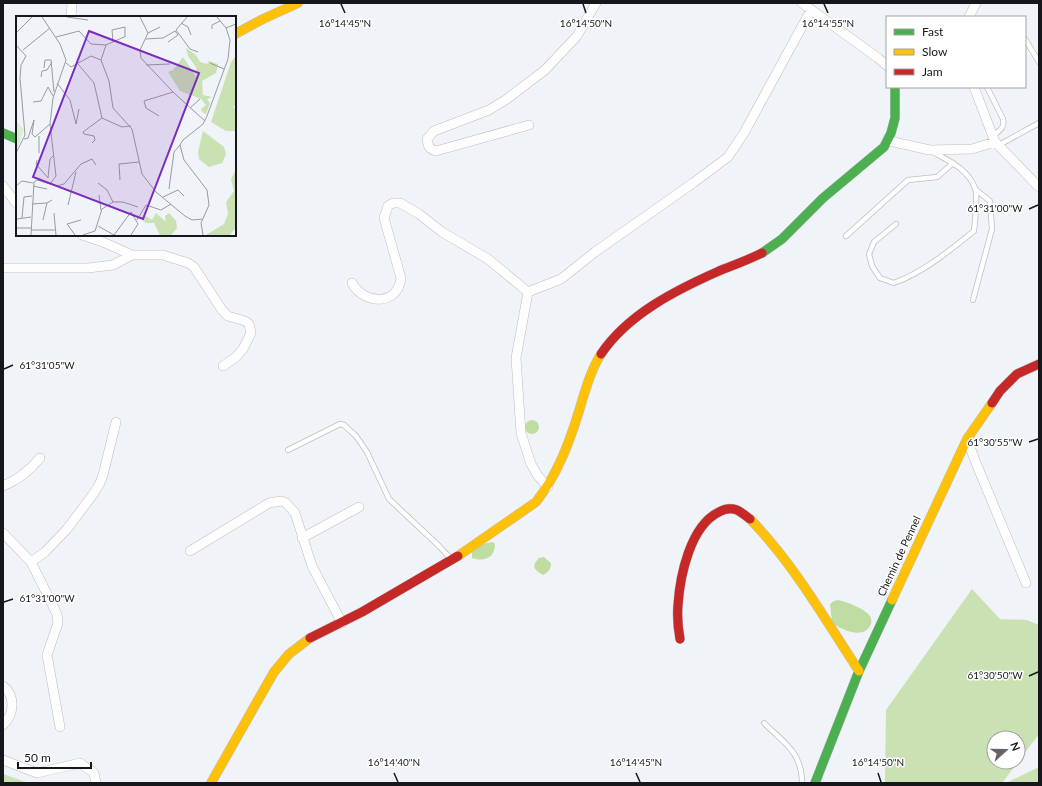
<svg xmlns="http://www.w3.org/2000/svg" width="1042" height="786" viewBox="0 0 1042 786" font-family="Lato,sans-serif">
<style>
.forest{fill:#c9e1b3}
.water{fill:#bfdda2}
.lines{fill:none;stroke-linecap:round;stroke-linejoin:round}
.lane-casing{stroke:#bcbec2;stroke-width:6}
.street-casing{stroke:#bcbec2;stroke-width:10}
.fast-casing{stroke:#bcbec2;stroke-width:10}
.slow-casing{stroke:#bcbec2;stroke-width:10}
.jam-casing{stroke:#bcbec2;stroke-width:10}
.lane{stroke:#fdfdfe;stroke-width:4.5}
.street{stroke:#fdfdfe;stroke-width:9}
.fast{stroke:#4caf50;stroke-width:9}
.slow{stroke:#ffc107;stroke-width:9}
.jam{stroke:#c62828;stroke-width:9}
.ticks{fill:none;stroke:#16171b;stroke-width:1.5}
.labels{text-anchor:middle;stroke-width:3;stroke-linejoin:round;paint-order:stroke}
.street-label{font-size:11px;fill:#16171b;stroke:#fff}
.inset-road{fill:none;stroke:#999ba0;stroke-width:1}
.view{fill:#7b2cbf;fill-opacity:0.15;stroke:#7b2cbf;stroke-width:2}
.inset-edge{fill:none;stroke:#16171b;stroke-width:2}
.ticks-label{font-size:10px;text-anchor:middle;fill:#16171b;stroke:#fff;stroke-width:3;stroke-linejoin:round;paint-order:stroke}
</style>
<rect width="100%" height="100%" fill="#f0f3f8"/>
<!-- forest -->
<path class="forest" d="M 972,589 L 1000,619 L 1027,620 L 1039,625 L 1039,734 L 1018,762 L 1018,738 L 994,738 L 994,762 L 1018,762 L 1002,783 L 885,783 L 886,710 Z
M 1039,767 L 1039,783 L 1006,783 Z
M 3,774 L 28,783 L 3,783 Z"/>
<!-- water -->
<path class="water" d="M525 427a7 7 0 1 1 14 0a7 7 0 1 1-14 0Z
M 493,542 L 495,544 C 495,558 484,562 472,558 L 472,552 L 482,544 Z
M 544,557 L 551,563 C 551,570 548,572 543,575 C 535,570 530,567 539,558 Z
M 838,600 C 845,601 865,609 869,615 C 871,617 872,621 871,624 C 864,641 841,629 832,623 L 830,604 L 834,601 Z"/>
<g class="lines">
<!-- lane casing -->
<g class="lane-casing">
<path id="lane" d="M 1025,39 L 1039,62
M 987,87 L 1003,119 C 1005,128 1000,130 993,136
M 999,145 L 1039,123
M 896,224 L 874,242 L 869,254 L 872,266 L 880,278 L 894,283 C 924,272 949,251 974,231 C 975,221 978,197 975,188 C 968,169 949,161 933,152
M 846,236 L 908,180 L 937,177 L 953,163
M 973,300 L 992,229 L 990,201 L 975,189
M 288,450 L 340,424 L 344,425 L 356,436 L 367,452 L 389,499 L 439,546 L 451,559
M 764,723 C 784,743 802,752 802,783"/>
</g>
<!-- street casing -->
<g class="street-casing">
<path id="street" d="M 802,3 L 878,58 L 887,66
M 71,17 L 72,3
M 969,17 L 976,3
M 974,87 L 995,142 L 1039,187
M 529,125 L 436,151 C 429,149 428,146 427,139 L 434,131 L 489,110 L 507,99 L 545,70 L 577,36 L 596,3
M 889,141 L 930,150 L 972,149 L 995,142
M 3,186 L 17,204
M 82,235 L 103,242 L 132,255 L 163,255 L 188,263 L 194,267 L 222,310 L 228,316 L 245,321 L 249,324 L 251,333 L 243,349 L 236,357 L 223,366
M 3,268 L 88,268 L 113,265 L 132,255
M 352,283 C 364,305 398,306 401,278 L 384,218 L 388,206 L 393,203 L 400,203 L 419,214 L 442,232 L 488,259 L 528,292
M 528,292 L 561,279 L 595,252 L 693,183 L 728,157 L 744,133 L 811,10
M 528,292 L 516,358 L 521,433 L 531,464 L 538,476 L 548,487
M 967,439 L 976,463 L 1026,583
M 3,486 C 18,480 30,470 40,458
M 3,533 L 31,562 L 45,552 L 67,529 L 94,493 L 100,483 L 103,475 L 116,422
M 302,538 L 359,507
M 190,551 L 269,503 L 281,501 L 286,503 L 295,513 L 312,566 L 342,623
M 31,562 L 57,614 L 58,623 L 47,655 L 60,727
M 3,686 C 16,696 14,715 3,725
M 3,760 L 37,773 L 80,763 L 94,773 L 96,783"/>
</g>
<!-- fast casing -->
<g class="fast-casing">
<path id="fast" d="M 3,133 L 17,139
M 762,253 L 782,239 L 823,198 L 884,147 L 891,133 L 895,118 L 895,87
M 815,783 L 859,671 L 892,600"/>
</g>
<!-- slow casing -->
<g class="slow-casing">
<path id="slow" d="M 235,34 L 263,19 L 298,3
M 750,519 C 793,563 825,619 859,671
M 458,556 L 536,502 C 557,475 569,444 579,411 C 585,391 590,372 601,354
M 892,600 L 967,439 L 992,403
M 211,783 L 274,672 L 289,654 L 310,638"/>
</g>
<!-- jam casing -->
<g class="jam-casing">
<path id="jam" d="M 601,354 C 628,314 676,290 719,271 C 734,265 748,260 762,253
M 992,403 L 1000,391 L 1017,374 L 1039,364
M 310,638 L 362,612 L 458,556
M 680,639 C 678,628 677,617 678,605 C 680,576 690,526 719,512 C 724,509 731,508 737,510 C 741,512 746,516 750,519"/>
</g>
<!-- lane -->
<use href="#lane" class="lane"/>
<!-- street -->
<use href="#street" class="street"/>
<!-- fast -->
<use href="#fast" class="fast"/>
<!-- slow -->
<use href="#slow" class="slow"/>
<!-- jam -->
<use href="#jam" class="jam"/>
</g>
<!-- ticks -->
<path class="ticks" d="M 341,4 L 345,13M 583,4 L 586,13M 824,4 L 828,13M 1029,209 L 1038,205M 4,369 L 13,365M 1029,442 L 1038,439M 4,602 L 13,599M 1029,676 L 1038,672M 394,773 L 398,782M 636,773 L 640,782M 878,773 L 881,782"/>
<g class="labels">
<!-- street labels -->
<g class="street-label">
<text transform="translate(899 556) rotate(-65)" y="4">Chemin de Pennel</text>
</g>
</g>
<!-- overview -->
<g transform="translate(16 16)">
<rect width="220" height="220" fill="#f0f3f8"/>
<path d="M 0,105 L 8,113 L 2,131 L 0,130 Z" fill="#dceed0"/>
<path d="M 170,32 L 180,39 L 184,46 L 191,48 L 193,45 L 202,48 L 200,57 L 186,65 L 187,79 L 196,81 L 191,83 L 194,87 L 190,98 L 186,96 L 185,93 L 190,89 L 185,83 L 164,75 L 152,56 L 157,54 L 167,41 L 181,62 L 180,51 L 172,40 ZM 220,40 L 220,89 L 217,91 L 220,94 L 220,115 L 210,115 L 195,106 L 215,46 ZM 187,115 L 208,131 L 210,138 L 206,147 L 193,151 L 183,143 L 182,136 ZM 220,153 L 220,211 L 214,219 L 190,219 L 208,208 L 212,198 L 210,186 L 218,175 L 215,163 ZM 140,197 L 150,206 L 149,200 L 153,197 L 160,205 L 161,212 L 155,219 L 144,219 L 138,207 L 130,207 L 125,203 L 128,199 L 136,204 Z" fill="#c9e1b3"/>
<path class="inset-road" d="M 51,1 L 72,4M 124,1 L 132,17 L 124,34 L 125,42 L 157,76 L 189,105M 171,1 L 160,14 L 174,33 L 182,36M 201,1 L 210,12 L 220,8M 165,7 L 172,11 L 175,19M 196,13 L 196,9 L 204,5M 0,17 L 16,1M 132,17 L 144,11M 40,21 L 63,15 L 75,28 L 90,29 L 108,21 L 109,21 L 109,11 L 96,14 L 97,26M 130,23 L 147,22 L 159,15 L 162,19 L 152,26M 0,29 L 10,40 L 5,49 L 4,62 L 9,119 L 0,137M 7,34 L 34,12M 85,44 L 90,29M 50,47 L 55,51 L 75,40 L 85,44 L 93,65 L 97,92 L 116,113 L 126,158 L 140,176 L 169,200 L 176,204 L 187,203M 194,47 L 208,53M 62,48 L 78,67 L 86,102M 130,49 L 154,48M 28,52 L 29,44 L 35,44 L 38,76M 25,61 L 26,55 L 31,54 L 36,46M 41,67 L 54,84 L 60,108 L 63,93M 17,86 L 25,85 L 32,71 L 37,80M 174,92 L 184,83M 143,100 L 130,92 L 128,85 L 157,76M 86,102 L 106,111 L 115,110M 8,123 L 12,122 L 18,104 L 16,118 L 19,121 L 34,108M 76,127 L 79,124 L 78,120 L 68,118 L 67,116 L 86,102M 23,137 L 23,120M 21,144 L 20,148 L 32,162 L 34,143 L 37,140M 104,164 L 103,148 L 123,146M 35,168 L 41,170 L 48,168 L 65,148 L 76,143 L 80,149M 0,170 L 6,165 L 17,167M 17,170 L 31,173M 153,173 L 158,136 L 164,129M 83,179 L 85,194M 147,181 L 162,174 L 168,180M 97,186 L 107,186 L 122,191M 16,188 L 31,187 L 36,184M 52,189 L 60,156M 38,197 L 40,219M 6,202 L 8,181 L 16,180M 1,203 L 15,201M 27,204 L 31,187M 121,204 L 130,189 L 145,194 L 155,188M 82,210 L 98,219M 0,212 L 15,212M 15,214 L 39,214M 15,219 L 18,166 L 21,164 L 34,168 L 40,160 L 34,108 L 37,82 L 50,44 L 44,28 L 26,1M 59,219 L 51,208 L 65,204M 67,219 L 79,215 L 86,193 L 97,186 L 91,174 L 82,167M 98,219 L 115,196 L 122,208 L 115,219M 187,219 L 185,207 L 193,189 L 191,174 L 168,144 L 164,129 L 167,124 L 187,108 L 191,100 L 212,43 L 214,24 L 210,12"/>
<path class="view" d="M 73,15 L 183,57 L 127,203 L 17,161 Z"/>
<rect width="220" height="220" class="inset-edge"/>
</g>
<g class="ticks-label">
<text x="345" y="27">16°14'45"N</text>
<text x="586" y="27">16°14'50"N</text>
<text x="828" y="27">16°14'55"N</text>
<text x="995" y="212">61°31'00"W</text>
<text x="47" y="369">61°31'05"W</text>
<text x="995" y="446">61°30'55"W</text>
<text x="47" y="602">61°31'00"W</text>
<text x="995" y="679">61°30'50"W</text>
<text x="394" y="766">16°14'40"N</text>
<text x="636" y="766">16°14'45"N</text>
<text x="878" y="766">16°14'50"N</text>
</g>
<!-- border -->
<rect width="1042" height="786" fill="none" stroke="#16171b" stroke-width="8"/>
<!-- legend -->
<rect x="886" y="16" width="140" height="72" fill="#ffffff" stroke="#a2a2a4"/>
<rect x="894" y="29" width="20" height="6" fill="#4caf50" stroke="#a2a2a4"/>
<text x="922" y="36" font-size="12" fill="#16171b">Fast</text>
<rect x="894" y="49" width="20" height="6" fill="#ffc107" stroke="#a2a2a4"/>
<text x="922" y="56" font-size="12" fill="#16171b">Slow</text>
<rect x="894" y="69" width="20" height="6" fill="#c62828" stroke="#a2a2a4"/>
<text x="922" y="76" font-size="12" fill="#16171b">Jam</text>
<!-- north arrow -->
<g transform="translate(1006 750) rotate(69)"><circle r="19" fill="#ffffff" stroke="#a2a2a4"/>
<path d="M0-3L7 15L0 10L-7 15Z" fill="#626468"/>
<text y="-6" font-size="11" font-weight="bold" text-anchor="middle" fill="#16171b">N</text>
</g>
<!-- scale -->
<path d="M18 762v6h73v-6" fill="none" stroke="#16171b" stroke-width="2"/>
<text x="24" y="762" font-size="12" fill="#16171b" stroke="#ffffff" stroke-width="3" paint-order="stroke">50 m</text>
</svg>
